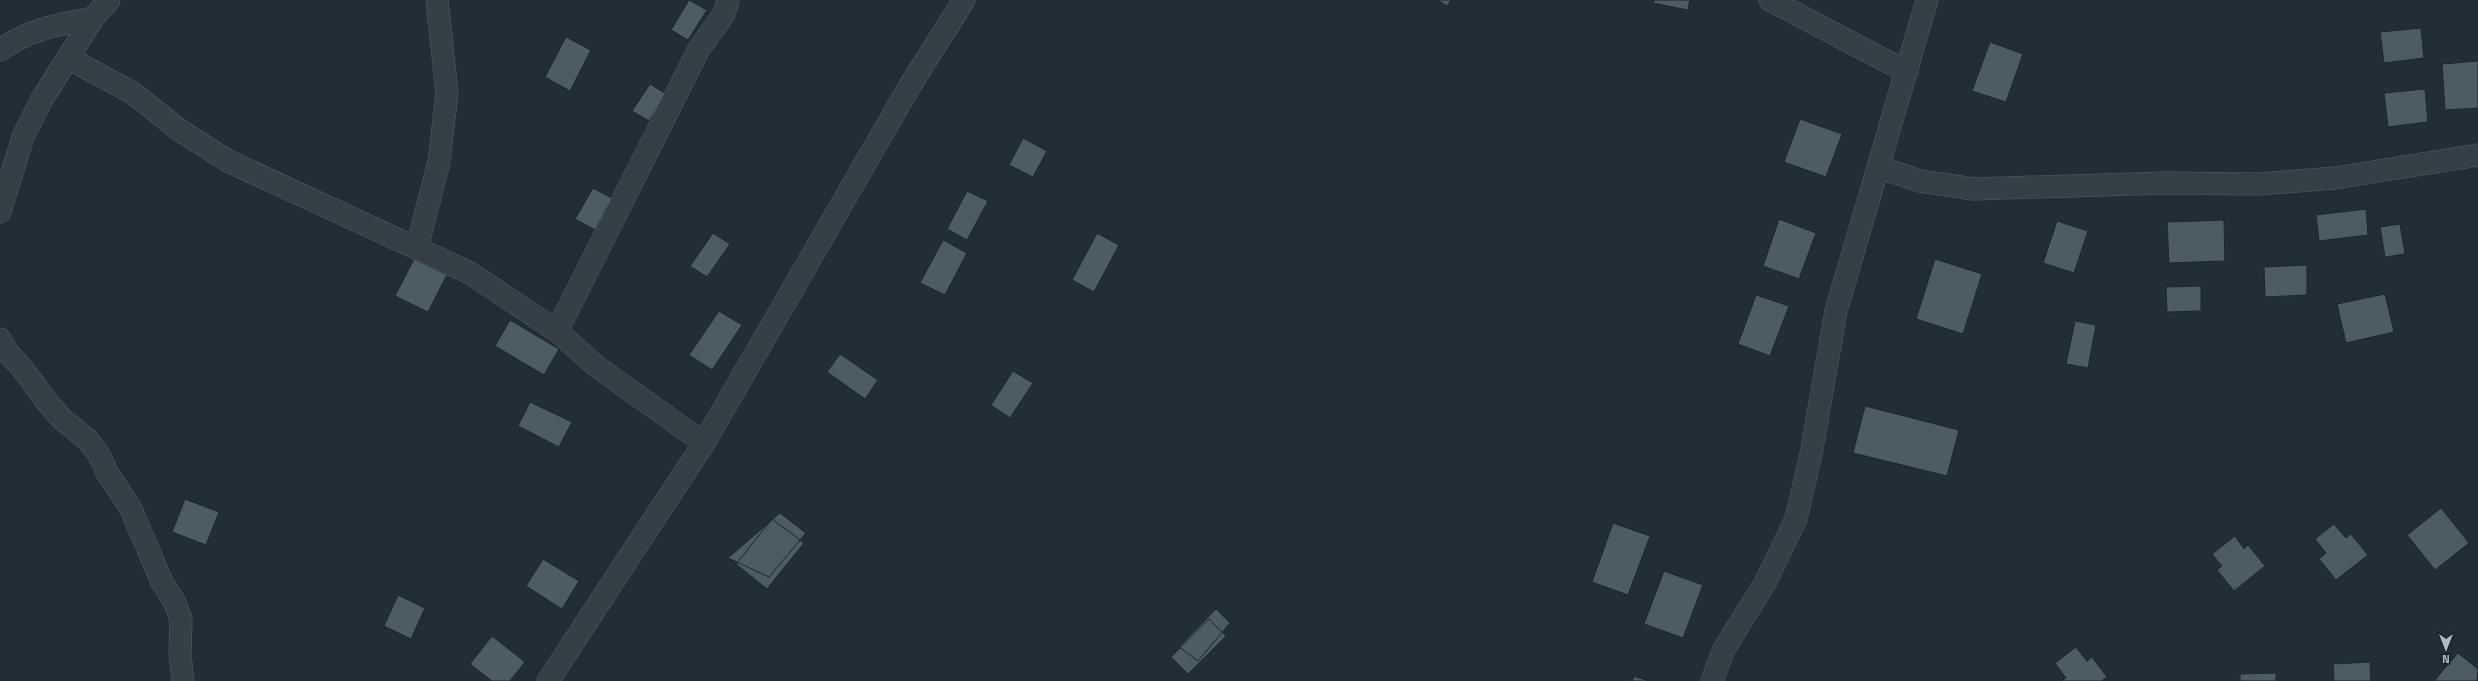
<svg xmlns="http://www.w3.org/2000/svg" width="2478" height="681" viewBox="0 0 2478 681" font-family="'Titillium Web',sans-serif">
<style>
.building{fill:#4d5b64;stroke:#1c262d}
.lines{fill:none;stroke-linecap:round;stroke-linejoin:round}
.minor-casing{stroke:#525d64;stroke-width:23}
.minor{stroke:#353f46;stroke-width:22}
</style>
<rect width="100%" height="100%" fill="#212e35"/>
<!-- building -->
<path class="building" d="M 689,0 L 707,10 L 688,40 L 671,30 Z
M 1437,0 L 1451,0 L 1447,6 Z
M 1654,0 L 1690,0 L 1688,10 L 1653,3 Z
M 2421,28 L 2424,58 L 2384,63 L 2380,32 Z
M 566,37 L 591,50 L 570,91 L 545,77 Z
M 1990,42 L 2023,54 L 2006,102 L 1972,91 Z
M 2478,61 L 2478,108 L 2445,110 L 2442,64 Z
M 650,84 L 666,94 L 649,121 L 632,111 Z
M 2425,89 L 2428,122 L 2388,127 L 2384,93 Z
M 1800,119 L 1842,134 L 1826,177 L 1784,162 Z
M 1023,138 L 1047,151 L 1033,177 L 1009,165 Z
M 593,188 L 612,198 L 595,230 L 575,219 Z
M 967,191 L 988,201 L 967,240 L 947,229 Z
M 2366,209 L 2368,235 L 2319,241 L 2316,215 Z
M 1779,219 L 1816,233 L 1799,279 L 1763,266 Z
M 2224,220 L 2225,261 L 2169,263 L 2167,222 Z
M 2057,221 L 2088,231 L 2074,273 L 2043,263 Z
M 2400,224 L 2405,254 L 2385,257 L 2380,227 Z
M 713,233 L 730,244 L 707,277 L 690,266 Z
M 1097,233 L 1119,245 L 1094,292 L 1072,280 Z
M 943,240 L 967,253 L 945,295 L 920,283 Z
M 414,259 L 447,275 L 428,312 L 395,296 Z
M 1935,259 L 1982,274 L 1963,334 L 1916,319 Z
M 2307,265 L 2307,295 L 2265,297 L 2264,267 Z
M 2201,286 L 2201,311 L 2167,312 L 2166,287 Z
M 2385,294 L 2394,332 L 2346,343 L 2337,304 Z
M 1756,295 L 1789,306 L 1770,356 L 1738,344 Z
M 719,311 L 742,325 L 712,370 L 689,355 Z
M 510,320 L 559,349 L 544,375 L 495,346 Z
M 2075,321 L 2096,325 L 2088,368 L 2066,364 Z
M 840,354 L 878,380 L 865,399 L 827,372 Z
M 1013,371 L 1033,383 L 1010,418 L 991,405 Z
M 530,402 L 572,422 L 559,447 L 518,426 Z
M 1865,406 L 1959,430 L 1947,476 L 1853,453 Z
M 185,499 L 219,512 L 206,545 L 172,532 Z
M 2441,508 L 2469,543 L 2435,570 L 2407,535 Z
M 780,513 L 806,533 L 769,577 L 728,558 Z
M 772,519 L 804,543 L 767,589 L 736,564 Z
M 1613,523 L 1650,536 L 1628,595 L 1592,582 Z
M 2334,524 L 2346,538 L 2351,534 L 2368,555 L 2336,580 L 2319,559 L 2326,553 L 2315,539 Z
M 2235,536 L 2244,549 L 2248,545 L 2265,566 L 2234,591 L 2217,570 L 2222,566 L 2212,554 Z
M 543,559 L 579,581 L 562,609 L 526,586 Z
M 1664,571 L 1703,585 L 1683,638 L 1644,624 Z
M 398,595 L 425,608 L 411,639 L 384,626 Z
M 1216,609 L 1230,623 L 1198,661 L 1179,647 Z
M 1209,619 L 1226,636 L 1188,674 L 1171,657 Z
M 492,636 L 525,662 L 510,681 L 492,681 L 470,664 Z
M 2076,647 L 2087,661 L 2092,657 L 2107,677 L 2102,681 L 2061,681 L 2066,678 L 2055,663 Z
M 2458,653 L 2478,669 L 2477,681 L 2434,681 Z
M 2370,662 L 2371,681 L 2334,681 L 2333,664 Z
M 2276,673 L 2276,681 L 2240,681 L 2240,674 Z
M 1634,676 L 1649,681 L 1632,681 Z"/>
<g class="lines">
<!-- minor casing -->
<g class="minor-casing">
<path id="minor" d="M 1770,0 L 1907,72
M 0,50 C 28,30 59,24 93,18
M 68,58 L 133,93 L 178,129 L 228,161 L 470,273 L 557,331 L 596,366 L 704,443
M 1879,167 L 1920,181 L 1974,189 L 2163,183 L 2259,184 L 2335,178 L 2478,155
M 0,212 L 23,137 L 42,99 L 93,18 L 109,0
M 417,247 L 439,162 L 447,93 L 437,0
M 557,331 L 699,49 L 724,14 L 728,0
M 0,339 L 7,352 L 23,369 L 46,401 L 62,419 L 88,440 L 98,453 L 108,474 L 131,509 L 161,580 L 175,603 L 181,619 L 180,655 L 183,681
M 548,681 L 704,443 L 911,84 L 964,0
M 1712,681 L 1724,649 L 1765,583 L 1796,519 L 1811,454 L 1836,311 L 1927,0"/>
</g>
<!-- minor -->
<use href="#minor" class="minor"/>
</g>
<!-- north arrow -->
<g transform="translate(2446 649) rotate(180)" stroke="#1a242a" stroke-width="3" paint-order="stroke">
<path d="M0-3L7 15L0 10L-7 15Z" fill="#afbac3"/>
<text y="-6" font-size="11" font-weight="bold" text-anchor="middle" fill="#afbac3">N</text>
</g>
</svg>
